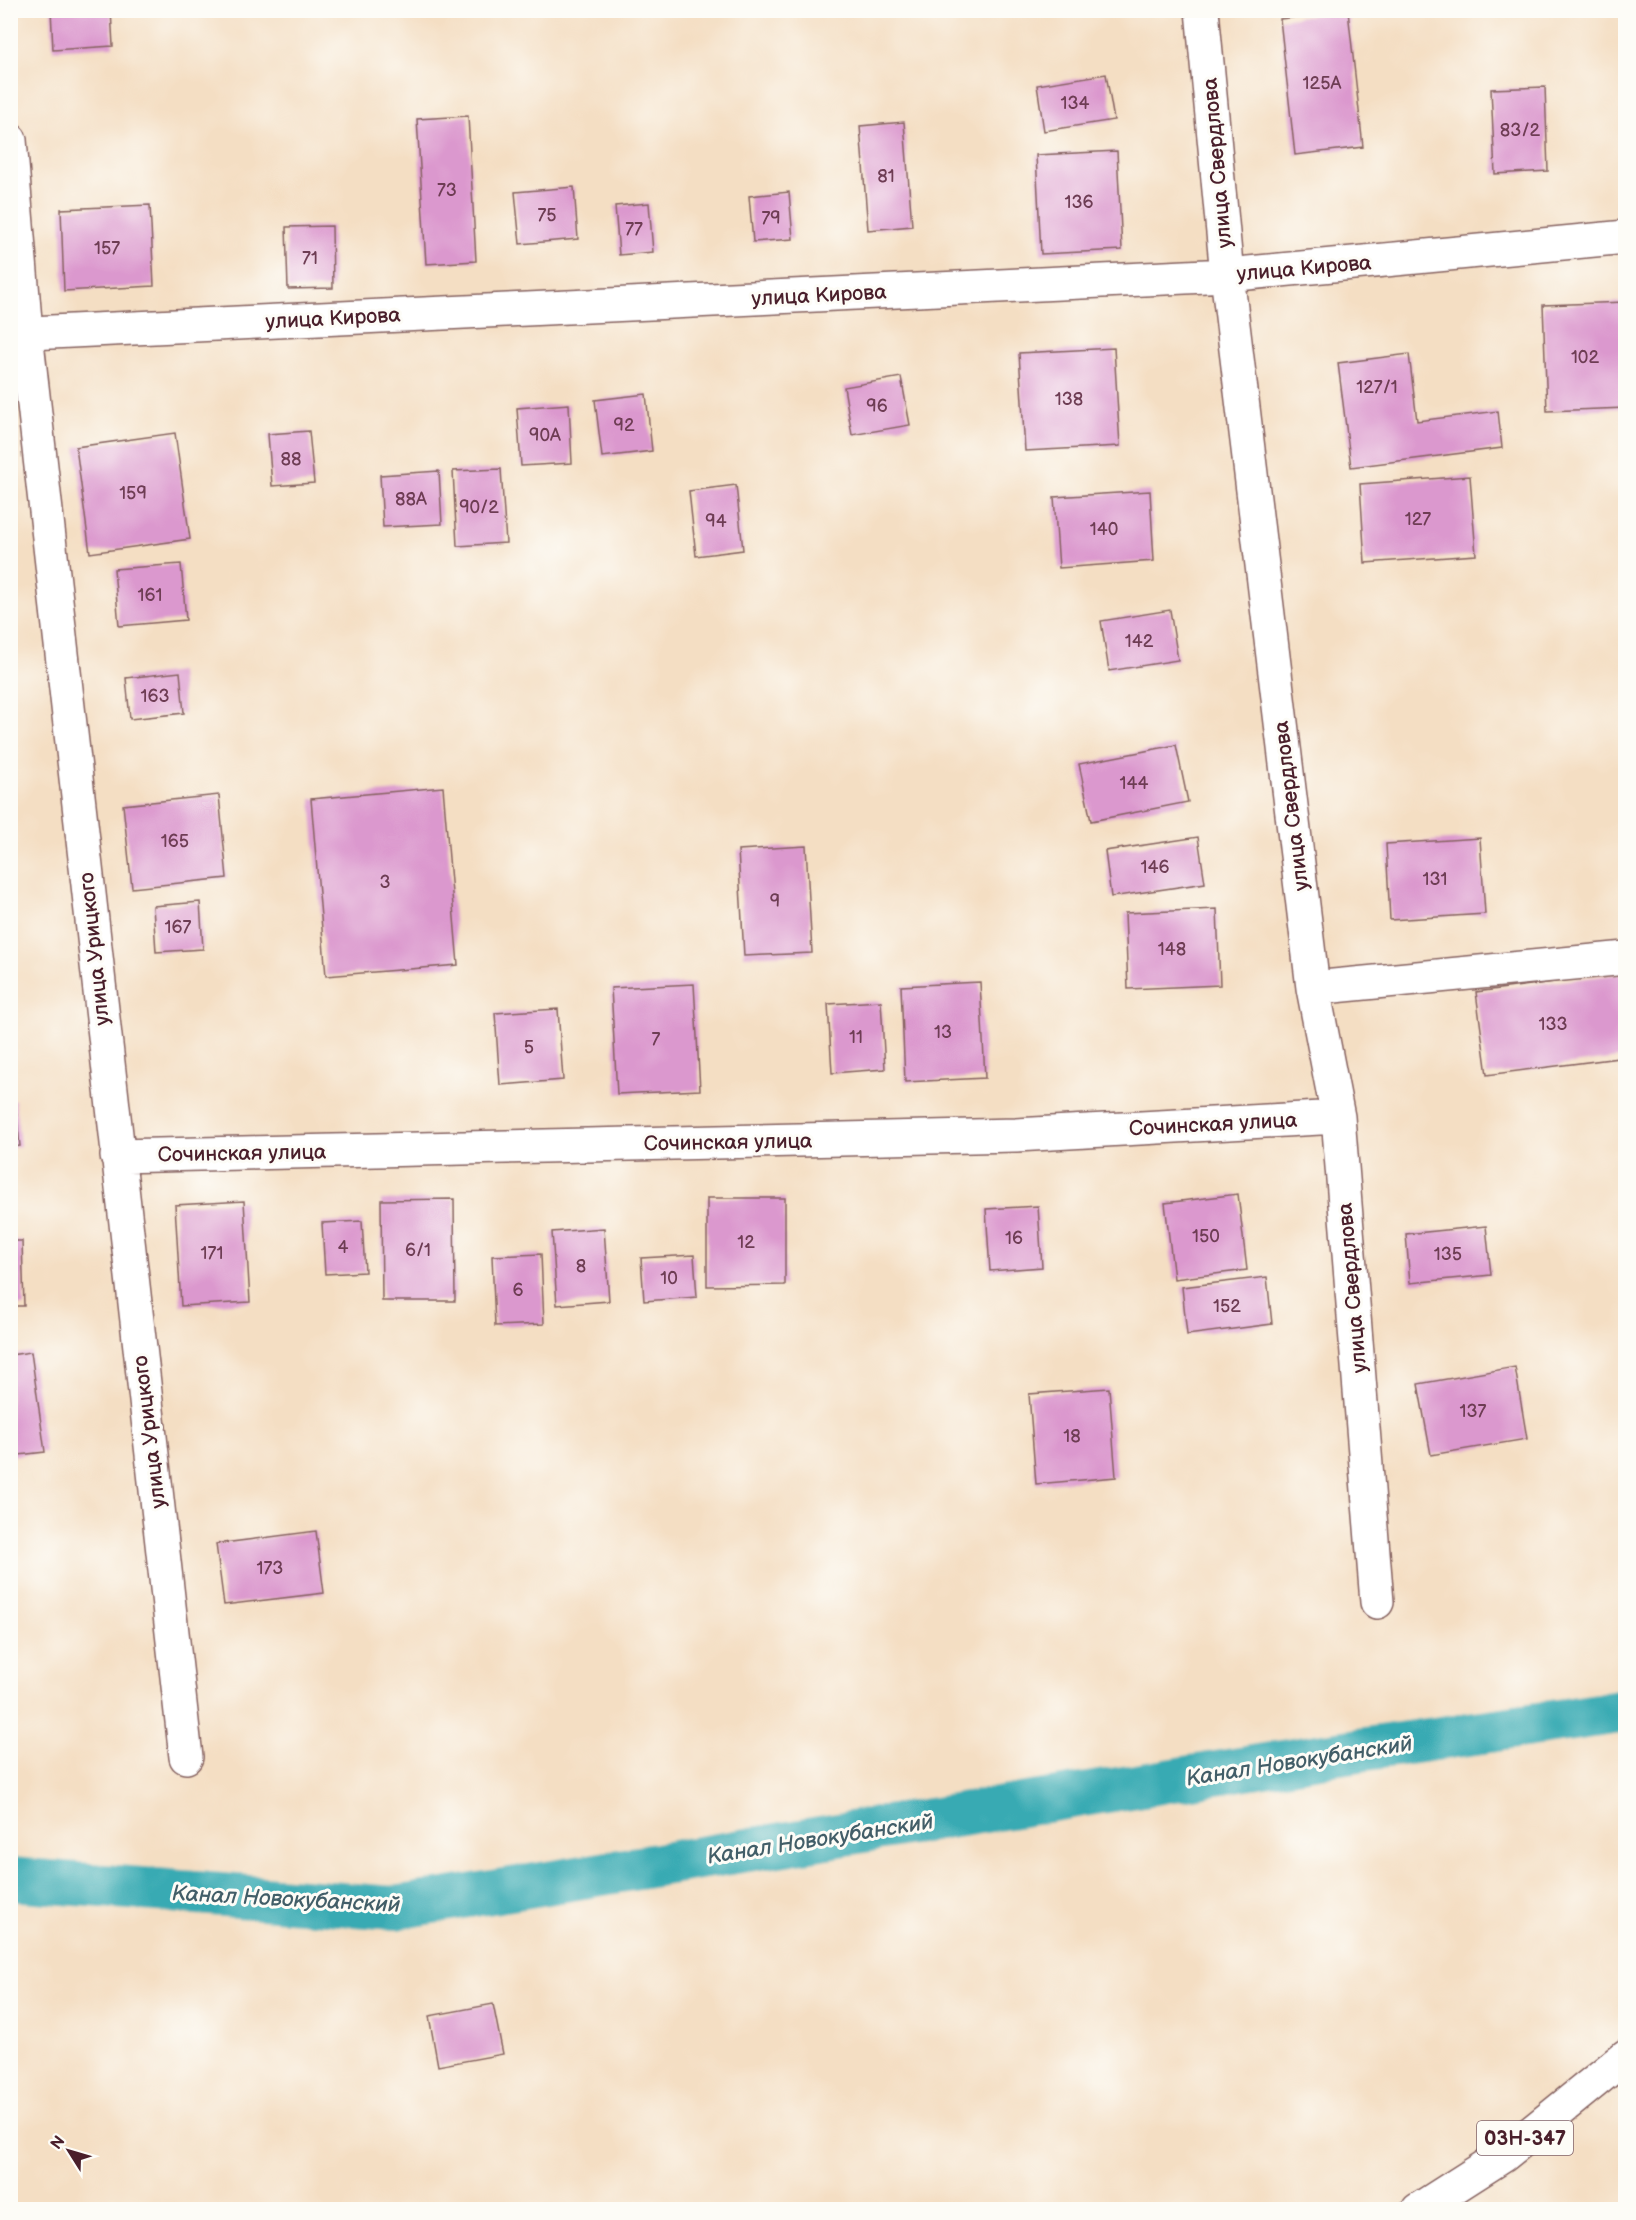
<svg xmlns="http://www.w3.org/2000/svg" width="1636" height="2220" viewBox="0 0 1636 2220" font-family="'Balsamiq Sans',sans-serif">
<style>
.lines{fill:none;stroke-linecap:round;stroke-linejoin:round}
.canal{stroke:#39aab3;stroke-width:44}
.building{fill:#db98ce}
.street-casing{stroke:#866260;stroke-width:36}
.primary-casing{stroke:#866260;stroke-width:36}
.street{stroke:#fff;stroke-width:33}
.primary{stroke:#fff;stroke-width:33}
.labels{text-anchor:middle;stroke-width:6;stroke-linejoin:round;paint-order:stroke}
.number-label{font-size:18px;fill:#6e3d54}
.shield{fill:#fdfcf7;stroke:#806168;stroke-width:1.5}
.shield-label{font-size:20px;font-weight:bold;fill:#4a1f2b}
.street-label{font-size:21px;fill:#4a1f2b;stroke:#fdfcf7}
.water-label{font-size:22px;font-style:italic;fill:#425e68;stroke:#fdfcf7}
</style>
<rect width="100%" height="100%" fill="#fdfcf7"/>
<filter id="ink" filterUnits="userSpaceOnUse"><feTurbulence type="fractalNoise" baseFrequency=".0167" numOctaves="2"/><feDisplacementMap in="SourceGraphic" scale="12" xChannelSelector="R" yChannelSelector="G"/><feConvolveMatrix kernelMatrix="1 2 1 2 8 2 1 2 1" color-interpolation-filters="sRGB"/></filter>
<filter id="wash" filterUnits="userSpaceOnUse"><feTurbulence type="fractalNoise" baseFrequency=".008" numOctaves="4" result="noise"/><feDisplacementMap in="SourceGraphic" scale="24" xChannelSelector="R" yChannelSelector="G"/><feGaussianBlur stdDeviation="1.35" result="paint"/><feColorMatrix in="noise" values="0 0 0 0 0 0 0 0 0 0 0 0 0 0 0 0 0 1.4 0 .05"/><feComposite in="paint" operator="in"/></filter>
<g filter="url(#wash)">
<rect width="100%" height="100%" fill="#f4dec3"/>
<g class="lines">
<!-- canal -->
<path class="canal" d="M 10,1879 L 395,1908 L 1325,1755 L 1626,1711"/>
</g>
<g id="blocks">
<!-- building -->
<path class="building" d="M 51,10 L 111,10 L 113,46 L 53,50 Z
M 1348,11 L 1363,147 L 1295,155 L 1280,19 Z
M 1106,74 L 1114,120 L 1044,131 L 1037,85 Z
M 1545,87 L 1548,171 L 1495,174 L 1491,89 Z
M 468,116 L 476,261 L 426,264 L 417,119 Z
M 904,122 L 912,226 L 868,230 L 860,126 Z
M 1117,151 L 1122,250 L 1041,254 L 1036,155 Z
M 574,187 L 578,239 L 520,244 L 515,192 Z
M 789,192 L 793,239 L 753,242 L 749,196 Z
M 649,203 L 653,252 L 619,255 L 615,206 Z
M 150,205 L 154,286 L 64,291 L 61,209 Z
M 332,226 L 333,288 L 288,289 L 286,227 Z
M 1626,302 L 1626,408 L 1547,411 L 1543,305 Z
M 1114,348 L 1120,446 L 1025,451 L 1019,353 Z
M 1409,354 L 1417,421 L 1498,411 L 1502,448 L 1351,467 L 1338,363 Z
M 901,377 L 910,425 L 852,435 L 844,387 Z
M 646,394 L 652,451 L 602,457 L 595,400 Z
M 569,404 L 572,463 L 521,466 L 517,408 Z
M 309,431 L 314,483 L 272,486 L 268,434 Z
M 175,433 L 190,539 L 90,553 L 76,447 Z
M 501,469 L 506,543 L 457,546 L 453,471 Z
M 439,471 L 442,524 L 383,527 L 380,475 Z
M 1470,476 L 1476,555 L 1365,563 L 1360,484 Z
M 736,485 L 743,550 L 696,556 L 689,491 Z
M 1150,491 L 1154,561 L 1059,568 L 1054,497 Z
M 181,564 L 186,620 L 119,626 L 114,569 Z
M 1170,610 L 1178,660 L 1109,671 L 1101,621 Z
M 180,672 L 184,713 L 130,719 L 126,678 Z
M 1176,745 L 1188,802 L 1091,821 L 1079,764 Z
M 443,787 L 458,965 L 326,976 L 311,799 Z
M 219,795 L 227,878 L 132,888 L 123,805 Z
M 1198,837 L 1205,883 L 1111,897 L 1105,851 Z
M 1480,838 L 1485,914 L 1390,920 L 1386,844 Z
M 806,846 L 812,953 L 744,956 L 738,850 Z
M 200,902 L 203,949 L 156,952 L 153,906 Z
M 1217,909 L 1220,985 L 1128,989 L 1125,913 Z
M 1626,973 L 1626,1057 L 1487,1075 L 1476,992 Z
M 980,982 L 985,1078 L 905,1082 L 901,986 Z
M 694,984 L 700,1090 L 617,1094 L 611,988 Z
M 881,1001 L 885,1069 L 832,1073 L 828,1004 Z
M 558,1009 L 563,1080 L 500,1085 L 495,1013 Z
M 10,1100 L 15,1100 L 20,1146 L 10,1147 Z
M 1238,1194 L 1247,1270 L 1174,1279 L 1165,1203 Z
M 707,1198 L 785,1198 L 785,1285 L 707,1286 Z
M 454,1199 L 455,1301 L 382,1301 L 381,1200 Z
M 244,1201 L 250,1302 L 181,1306 L 175,1205 Z
M 1038,1206 L 1042,1267 L 990,1271 L 986,1209 Z
M 362,1221 L 365,1272 L 325,1274 L 322,1223 Z
M 1486,1226 L 1491,1275 L 1410,1283 L 1406,1234 Z
M 604,1228 L 609,1301 L 557,1305 L 552,1232 Z
M 10,1241 L 22,1241 L 24,1306 L 10,1306 Z
M 541,1254 L 544,1324 L 495,1326 L 492,1256 Z
M 694,1255 L 697,1297 L 644,1301 L 641,1258 Z
M 1267,1277 L 1272,1324 L 1187,1335 L 1182,1287 Z
M 31,1352 L 45,1452 L 10,1456 L 10,1355 Z
M 1515,1367 L 1527,1439 L 1431,1455 L 1418,1384 Z
M 1109,1388 L 1116,1477 L 1036,1484 L 1029,1394 Z
M 316,1531 L 324,1593 L 224,1605 L 216,1544 Z
M 493,2004 L 503,2054 L 438,2066 L 429,2016 Z"/>
</g>
</g>
<g filter="url(#ink)">
<use href="#blocks" fill-opacity="0" stroke="#866260" stroke-width="1.5"/>
<g class="lines">
<!-- street casing -->
<g class="street-casing">
<path id="street" d="M 1202,10 L 1227,275 L 1313,988 L 1338,1117 L 1377,1602
M 10,140 L 26,333 L 186,1757
M 10,334 L 1227,275 L 1626,237
M 1313,988 L 1626,958
M 117,1156 L 1016,1135 L 1338,1117"/>
</g>
<!-- primary casing -->
<g class="primary-casing">
<path id="primary" d="M 1418,2210 L 1504,2155 L 1626,2056"/>
</g>
<!-- street -->
<use href="#street" class="street"/>
<!-- primary -->
<use href="#primary" class="primary"/>
</g>
</g>
<g class="labels">
<!-- number labels -->
<g class="number-label">
<text x="1322" y="89">125А</text>
<text x="1075" y="109">134</text>
<text x="1520" y="136">83/2</text>
<text x="886" y="182">81</text>
<text x="447" y="196">73</text>
<text x="1079" y="208">136</text>
<text x="547" y="221">75</text>
<text x="771" y="224">79</text>
<text x="634" y="235">77</text>
<text x="107" y="254">157</text>
<text x="310" y="264">71</text>
<text x="1585" y="363">102</text>
<text x="1377" y="393">127/1</text>
<text x="1069" y="405">138</text>
<text x="877" y="412">96</text>
<text x="624" y="431">92</text>
<text x="545" y="441">90А</text>
<text x="291" y="465">88</text>
<text x="133" y="499">159</text>
<text x="411" y="505">88А</text>
<text x="479" y="513">90/2</text>
<text x="1418" y="525">127</text>
<text x="716" y="527">94</text>
<text x="1104" y="535">140</text>
<text x="150" y="601">161</text>
<text x="1139" y="647">142</text>
<text x="155" y="702">163</text>
<text x="1134" y="789">144</text>
<text x="175" y="847">165</text>
<text x="1155" y="873">146</text>
<text x="1435" y="885">131</text>
<text x="385" y="888">3</text>
<text x="775" y="907">9</text>
<text x="178" y="933">167</text>
<text x="1172" y="955">148</text>
<text x="1553" y="1030">133</text>
<text x="943" y="1038">13</text>
<text x="856" y="1043">11</text>
<text x="656" y="1045">7</text>
<text x="529" y="1053">5</text>
<text x="1206" y="1242">150</text>
<text x="1014" y="1244">16</text>
<text x="746" y="1248">12</text>
<text x="343" y="1253">4</text>
<text x="418" y="1256">6/1</text>
<text x="212" y="1259">171</text>
<text x="1448" y="1260">135</text>
<text x="581" y="1272">8</text>
<text x="669" y="1284">10</text>
<text x="518" y="1296">6</text>
<text x="1227" y="1312">152</text>
<text x="1473" y="1417">137</text>
<text x="1072" y="1442">18</text>
<text x="270" y="1574">173</text>
</g>
<!-- shield labels -->
<rect class="shield" x="1477" y="2121" width="96" height="34" rx="4.5"/>
<g class="shield-label">
<text x="1525" y="2145">03Н-347</text>
</g>
<!-- street labels -->
<g class="street-label">
<text transform="translate(1217 163) rotate(-95)" y="7">улица Свердлова</text>
<text transform="translate(1304 268) rotate(-5)" y="7">улица Кирова</text>
<text transform="translate(819 295) rotate(-3)" y="7">улица Кирова</text>
<text transform="translate(333 318) rotate(-3)" y="7">улица Кирова</text>
<text transform="translate(1291 806) rotate(-97)" y="7">улица Свердлова</text>
<text transform="translate(94 949) rotate(-96)" y="7">улица Урицкого</text>
<text transform="translate(1213 1124) rotate(-3)" y="7">Сочинская улица</text>
<text transform="translate(728 1142) rotate(-1)" y="7">Сочинская улица</text>
<text transform="translate(242 1153) rotate(-1)" y="7">Сочинская улица</text>
<text transform="translate(1352 1288) rotate(-95)" y="7">улица Свердлова</text>
<text transform="translate(149 1432) rotate(-97)" y="7">улица Урицкого</text>
</g>
<!-- water labels -->
<g class="water-label">
<text transform="translate(1299 1760) rotate(-9)" y="8">Канал Новокубанский</text>
<text transform="translate(820 1838) rotate(-9)" y="8">Канал Новокубанский</text>
<text transform="translate(286 1898) rotate(3)" y="8">Канал Новокубанский</text>
</g>
</g>
<!-- margin -->
<rect width="1636" height="2220" fill="none" stroke="#fdfcf7" stroke-width="36"/>
<!-- north arrow -->
<g transform="translate(69 2151) rotate(307)" stroke="#fdfcf7" stroke-width="4.5" paint-order="stroke">
<path d="M0-4.5L10 22L0 15L-10 22Z" fill="#4a1f2b"/>
<text y="-9" font-size="16" font-weight="bold" text-anchor="middle" fill="#4a1f2b">N</text>
</g>
</svg>
